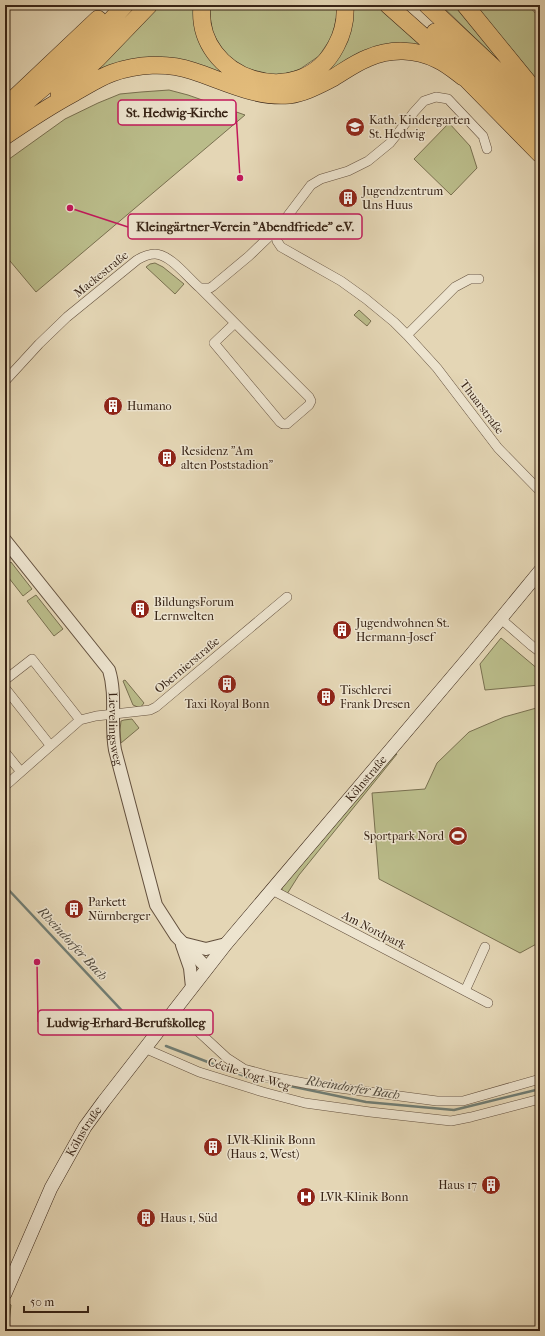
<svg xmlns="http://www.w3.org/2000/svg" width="545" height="1336" viewBox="0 0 545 1336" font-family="'IM FELL French Canon',serif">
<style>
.green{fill:#babc8a;stroke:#797050}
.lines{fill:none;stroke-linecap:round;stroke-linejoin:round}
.stream{stroke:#707d74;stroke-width:2.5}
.minor-casing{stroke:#63503e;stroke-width:10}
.tertiary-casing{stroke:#63503e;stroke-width:14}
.secondary-casing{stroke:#382416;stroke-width:14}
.motorway-casing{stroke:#382416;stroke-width:18}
.minor{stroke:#ede4cf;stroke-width:9}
.tertiary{stroke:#ede4cf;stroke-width:12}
.secondary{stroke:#ede4cf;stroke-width:13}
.motorway{stroke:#e2bb7a;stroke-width:17}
.labels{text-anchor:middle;stroke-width:3;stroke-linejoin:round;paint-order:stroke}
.poi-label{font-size:12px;fill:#382416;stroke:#ede4cf;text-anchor:start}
.street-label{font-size:12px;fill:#382416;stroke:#ede4cf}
.water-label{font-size:13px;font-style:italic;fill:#50493d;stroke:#ede4cf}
.leader{fill:none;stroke:#c2185b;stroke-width:1.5}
.callout-dot{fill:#c2185b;stroke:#ede4cf;stroke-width:1.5}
.callout{fill:#ede4cf;stroke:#c2185b;stroke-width:1.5}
.callout-label{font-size:13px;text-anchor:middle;font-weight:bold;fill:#382416}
</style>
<rect width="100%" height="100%" fill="#e4d6b5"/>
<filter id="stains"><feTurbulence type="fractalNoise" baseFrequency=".005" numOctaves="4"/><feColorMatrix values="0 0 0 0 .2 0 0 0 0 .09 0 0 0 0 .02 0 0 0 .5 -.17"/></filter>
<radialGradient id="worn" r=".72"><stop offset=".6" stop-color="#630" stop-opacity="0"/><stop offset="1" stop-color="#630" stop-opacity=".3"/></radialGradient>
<!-- green -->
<path class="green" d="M 157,5 L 198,5 C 198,117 356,108 348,5 L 378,5 L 431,53 C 413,48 396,46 377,50 C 343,59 321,89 284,91 C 256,93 233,81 208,72 C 165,56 128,61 87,80 L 105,57 Z
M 209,5 L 338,5 L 338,10 L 333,35 L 319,56 L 300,69 L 292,72 L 274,75 L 244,68 L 225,53 L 212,32 Z
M 441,5 L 460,5 L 526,87 Z
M 475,5 L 528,5 L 537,15 L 535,17 L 540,22 L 540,83 Z
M 169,90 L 188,95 L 245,115 L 36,292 L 5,255 L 5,162 L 65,119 L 98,103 L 120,94 L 141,92 Z
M 449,123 L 470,146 L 477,168 L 451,195 L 414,159 Z
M 155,263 L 163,267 L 184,284 L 175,294 L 146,267 L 150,264 Z
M 359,310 L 371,321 L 367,326 L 354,315 Z
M 11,562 L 32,589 L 23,596 L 5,573 L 5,567 Z
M 36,595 L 63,629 L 54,636 L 27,601 Z
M 501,638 L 539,670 L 540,685 L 485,690 L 480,664 Z
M 125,680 L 144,703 L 140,708 L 133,705 L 123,681 Z
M 540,707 L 540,942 L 520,953 L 379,879 L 372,793 L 425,789 L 437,763 L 469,732 L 504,717 Z
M 132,719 L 139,728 L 121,743 L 120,730 L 121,721 L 124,720 Z
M 393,754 L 397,754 L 299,875 L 287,894 L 282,891 L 282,885 Z
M 8,1303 L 11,1305 L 8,1331 L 5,1331 L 5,1311 Z"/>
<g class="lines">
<!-- stream -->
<path class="stream" d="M 5,886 L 142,1032
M 166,1046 L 247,1077 L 366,1102 L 454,1110 L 540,1089"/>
<!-- minor casing -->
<g class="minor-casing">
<path id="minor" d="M 275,231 L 277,241 L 281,247 L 341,281 L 366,299 L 394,322 L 407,335 L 437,368 L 498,448 L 540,491
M 200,288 L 309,397 L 311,401 L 309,405 L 287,424 L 283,424 L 280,422 L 214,343 L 235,323
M 407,335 L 455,287 L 470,279 L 479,279
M 5,381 L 39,344 L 67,317 L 137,260 C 142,257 148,254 155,254 C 170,254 188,278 200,288 L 210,288 L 213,286 L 249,256 L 275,231 L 283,222 L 311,185 L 321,179 L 348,171 L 368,161 L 390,143 L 398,133 L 414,112 L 424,101 L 436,97 L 448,99 L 483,136 L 487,149
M 501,619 L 532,646 L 540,652
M 5,680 L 32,659 L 80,720
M 5,688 L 50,745
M 5,752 L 21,772
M 5,786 L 80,720 L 96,716 L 150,710 L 156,707 L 287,597
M 272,890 L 488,1003
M 465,991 L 485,947
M 174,1009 L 227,1058 L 244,1069 L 273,1077 L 309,1084 L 437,1101 L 463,1101 L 540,1079
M 144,1048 L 199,1072 L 263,1092 L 305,1103 L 370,1112 L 451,1121 L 471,1117 L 540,1099"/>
</g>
<!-- tertiary casing -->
<g class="tertiary-casing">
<g id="tertiary">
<path id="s1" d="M 5,540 L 109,670 C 117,696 110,723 115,750 L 156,905 L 176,936 L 207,968"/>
<path d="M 182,943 L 206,949 L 226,944"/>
<path d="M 182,945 L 190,968 L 192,987"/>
</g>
</g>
<!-- secondary casing -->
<g class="secondary-casing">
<g id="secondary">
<path id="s2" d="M 5,1294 L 51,1188 L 85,1127 L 104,1101 L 226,944 L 470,656 L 540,571"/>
</g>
</g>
<!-- motorway casing -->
<g class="motorway-casing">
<path id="motorway" d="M 202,5 C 194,80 301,114 336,46 C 343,33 346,20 345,5
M 388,5 L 434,46 L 540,154
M 427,5 L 540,111
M 465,5 L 540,97
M 435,32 L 480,74 L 540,135
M 59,94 L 97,59 L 149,5
M 5,107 L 98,19
M 5,120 L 70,65 L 125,5
M 5,136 C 27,121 48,107 72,94 C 85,87 98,78 112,73 C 137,64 167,62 193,71 C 224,81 255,98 289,95 C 304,93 317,86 331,79 C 343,72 355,63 368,58 C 391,48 416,49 438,60 C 447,64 455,71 463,77"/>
</g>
<!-- minor -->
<use href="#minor" class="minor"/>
<!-- tertiary -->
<use href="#tertiary" class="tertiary"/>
<!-- secondary -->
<use href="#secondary" class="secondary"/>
<!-- motorway -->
<use href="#motorway" class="motorway"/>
</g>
<!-- icons -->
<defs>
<g id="school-disc" transform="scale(1)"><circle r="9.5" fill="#8f2418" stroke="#ede4cf"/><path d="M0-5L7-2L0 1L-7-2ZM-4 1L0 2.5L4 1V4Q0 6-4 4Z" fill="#fff"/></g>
<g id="building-disc" transform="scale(1)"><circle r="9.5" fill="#8f2418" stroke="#ede4cf"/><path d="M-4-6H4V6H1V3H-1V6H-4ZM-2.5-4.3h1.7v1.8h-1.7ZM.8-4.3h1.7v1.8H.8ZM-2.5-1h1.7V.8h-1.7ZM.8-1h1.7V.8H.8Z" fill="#fff"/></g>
<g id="stadium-disc" transform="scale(1)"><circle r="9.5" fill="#8f2418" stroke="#ede4cf"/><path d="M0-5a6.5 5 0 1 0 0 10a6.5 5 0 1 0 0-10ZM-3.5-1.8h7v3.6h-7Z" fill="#fff"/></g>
<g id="hospital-disc" transform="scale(1)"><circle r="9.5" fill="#8f2418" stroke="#ede4cf"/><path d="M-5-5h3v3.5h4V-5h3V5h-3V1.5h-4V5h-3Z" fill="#fff"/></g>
</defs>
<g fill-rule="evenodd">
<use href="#school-disc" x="355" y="127"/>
<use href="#building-disc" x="348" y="198"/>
<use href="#building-disc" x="113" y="406"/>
<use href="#building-disc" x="167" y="458"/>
<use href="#building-disc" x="140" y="609"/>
<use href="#building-disc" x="342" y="630"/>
<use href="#building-disc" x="227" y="684"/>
<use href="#building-disc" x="326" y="697"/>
<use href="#stadium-disc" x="458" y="836"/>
<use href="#building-disc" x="74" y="909"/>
<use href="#building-disc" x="213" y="1147"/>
<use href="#building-disc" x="491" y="1185"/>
<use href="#hospital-disc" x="306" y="1197"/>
<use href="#building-disc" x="146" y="1218"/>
</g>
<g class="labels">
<!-- poi labels -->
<g class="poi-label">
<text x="369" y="124">Kath. Kindergarten<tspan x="369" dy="14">St. Hedwig</tspan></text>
<text x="362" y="195">Jugendzentrum<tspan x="362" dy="14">Uns Huus</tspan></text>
<text x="127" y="410">Humano</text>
<text x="181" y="455">Residenz "Am<tspan x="181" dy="14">alten Poststadion"</tspan></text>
<text x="154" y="606">BildungsForum<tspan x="154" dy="14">Lernwelten</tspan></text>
<text x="356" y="627">Jugendwohnen St.<tspan x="356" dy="14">Hermann-Josef</tspan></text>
<text x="340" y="694">Tischlerei<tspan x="340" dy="14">Frank Dresen</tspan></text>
<text x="227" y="708" text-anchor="middle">Taxi Royal Bonn</text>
<text x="444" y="840" text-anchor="end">Sportpark Nord</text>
<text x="88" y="906">Parkett<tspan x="88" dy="14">Nürnberger</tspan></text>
<text x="227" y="1144">LVR-Klinik Bonn<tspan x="227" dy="14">(Haus 2, West)</tspan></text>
<text x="477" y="1189" text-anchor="end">Haus 17</text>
<text x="320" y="1201">LVR-Klinik Bonn</text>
<text x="160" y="1222">Haus 1, Süd</text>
</g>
<!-- street labels -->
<g class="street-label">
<text transform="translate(101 274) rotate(-39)" y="4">Mackestraße</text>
<text transform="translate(482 407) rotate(53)" y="4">Thuarstraße</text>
<text transform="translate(187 665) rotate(-40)" y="4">Obernierstraße</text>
<text dy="4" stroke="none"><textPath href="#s1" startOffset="226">Lievelingsweg</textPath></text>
<text dy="4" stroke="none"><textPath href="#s2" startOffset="633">Kölnstraße</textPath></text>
<text transform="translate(374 930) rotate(27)" y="4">Am Nordpark</text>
<text transform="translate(249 1074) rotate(17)" y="4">Cécile-Vogt-Weg</text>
<text dy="4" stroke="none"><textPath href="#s2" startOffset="181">Kölnstraße</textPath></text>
</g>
<!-- water labels -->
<g class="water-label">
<text transform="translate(73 943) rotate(47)" y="5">Rheindorfer Bach</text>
<text transform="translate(353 1087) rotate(9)" y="5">Rheindorfer Bach</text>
</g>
</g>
<!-- callouts -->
<path class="leader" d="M240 178L236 112M70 208L128 227M37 962L38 1022"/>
<g class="callout-dot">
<circle cx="240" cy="178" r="4"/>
<circle cx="70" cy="208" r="4"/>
<circle cx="37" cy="962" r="4"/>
</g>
<g class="callout">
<rect x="118" y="100" width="118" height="25" rx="4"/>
<rect x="128" y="214" width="234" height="25" rx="4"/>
<rect x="38" y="1010" width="175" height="25" rx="4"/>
</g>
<g class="callout-label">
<text x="177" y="117">St. Hedwig-Kirche</text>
<text x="245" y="231">Kleingärtner-Verein "Abendfriede" e.V.</text>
<text x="126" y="1027">Ludwig-Erhard-Berufskolleg</text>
</g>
<!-- margin -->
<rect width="545" height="1336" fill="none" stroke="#e4d6b5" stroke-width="20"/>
<rect x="6" y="6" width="533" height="1324" fill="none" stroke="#382416" stroke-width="2"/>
<rect x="10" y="10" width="525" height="1316" fill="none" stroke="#382416"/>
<!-- scale -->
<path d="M24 1306v6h64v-6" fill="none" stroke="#382416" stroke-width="2"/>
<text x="30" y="1306" font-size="12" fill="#382416" stroke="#ede4cf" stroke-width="3" paint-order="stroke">50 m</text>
<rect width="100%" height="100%" filter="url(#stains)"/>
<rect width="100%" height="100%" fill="url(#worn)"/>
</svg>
